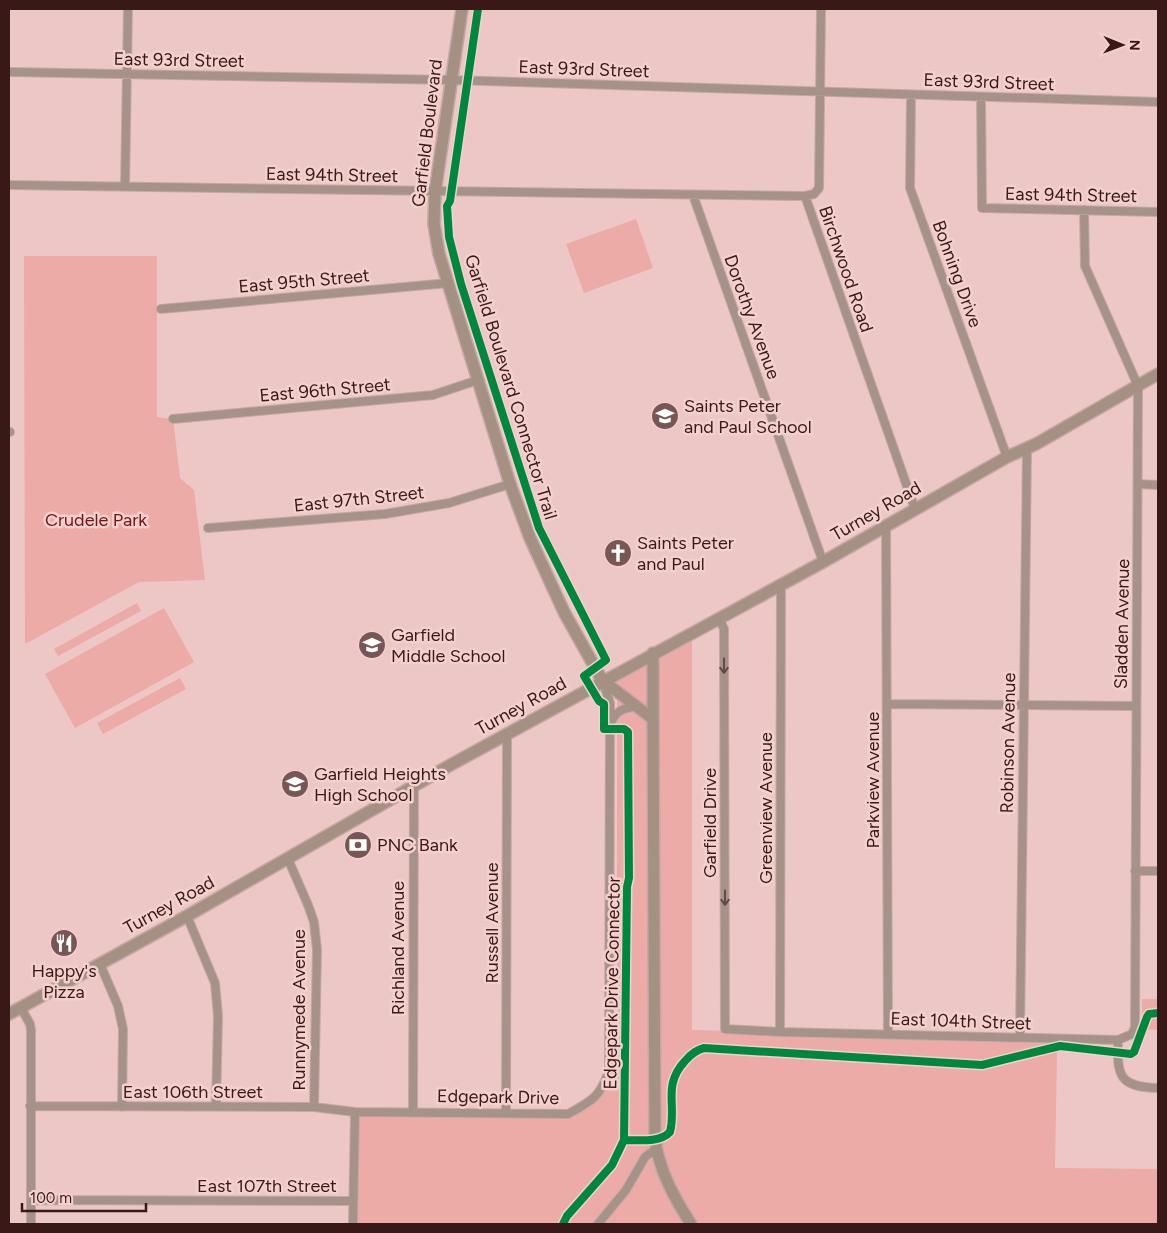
<svg xmlns="http://www.w3.org/2000/svg" width="1167" height="1233" viewBox="0 0 1167 1233" font-family="Figtree,sans-serif">
<style>
.green{fill:#ecaba7}
.lines{fill:none;stroke-linecap:round;stroke-linejoin:round}
.street-casing{stroke:#c5a7a6;stroke-width:10}
.secondary-casing{stroke:#c5a7a6;stroke-width:14}
.street{stroke:#a59289;stroke-width:8}
.secondary{stroke:#a59084;stroke-width:11}
.cycleway-casing{stroke:#f3d0cd;stroke-width:11}
.cycleway{stroke:#00873e;stroke-width:8}
.oneway{stroke:#644945}
.labels{text-anchor:middle;stroke-width:5;stroke-linejoin:round;paint-order:stroke}
.street-label{font-size:18px;fill:#391918;stroke:#f3d0cd}
.poi-label{font-size:18px;fill:#391918;stroke:#f3d0cd;text-anchor:start}
.park-label{font-size:18px;fill:#73131a;stroke:#f3d0cd}
</style>
<rect width="100%" height="100%" fill="#ecc7c5"/>
<!-- green -->
<path class="green" d="M 636,219 L 653,268 L 584,293 L 566,244 Z
M 24,256 L 157,256 L 157,417 L 173,419 L 180,478 L 194,490 L 205,580 L 139,582 L 25,644 Z
M 137,603 L 141,611 L 58,656 L 54,649 Z
M 164,608 L 194,662 L 75,728 L 45,674 Z
M 692,633 L 692,1030 L 1055,1039 L 1055,1050 L 1057,1050 L 1055,1168 L 1158,1169 L 1158,1224 L 353,1224 L 355,1112 L 568,1114 L 592,1101 L 609,1071 L 617,1071 L 617,675 Z
M 180,678 L 186,689 L 103,734 L 97,723 Z
M 1142,999 L 1158,999 L 1158,1030 L 1142,1029 Z"/>
<g class="lines">
<!-- street casing -->
<g class="street-casing">
<path id="street" d="M 9,72 L 451,80 L 1158,102
M 911,95 L 910,188 L 1007,457
M 981,98 L 982,208 L 1158,212
M 9,185 L 805,196 L 814,194 L 819,188 L 821,9
M 125,186 L 128,9
M 693,195 L 823,562
M 805,196 L 915,509
M 161,309 L 449,283
M 173,419 L 433,395 L 478,380
M 9,432 L 10,432
M 1138,484 L 1158,485
M 886,527 L 888,1034
M 208,528 L 385,514 L 449,503 L 510,484
M 719,618 L 724,629 L 725,1029 L 780,1032 L 1118,1040 L 1132,1034 L 1135,1027 L 1138,386 L 1085,266 L 1084,210
M 887,704 L 1136,706
M 612,721 C 616,710 626,708 636,706
M 288,859 L 308,905 L 314,922 L 317,950 L 314,1107
M 1135,871 L 1158,871
M 187,916 L 215,983 L 218,1016 L 216,1106
M 100,964 L 118,1006 L 123,1029 L 122,1107
M 21,1008 L 30,1024 L 31,1030 L 31,1224
M 780,1032 L 781,583
M 1020,1037 L 1027,448
M 1118,1040 C 1117,1076 1119,1087 1158,1088
M 30,1106 L 314,1107 L 355,1112 L 568,1114 C 592,1101 600,1097 609,1071 L 610,703 L 603,682
M 413,1111 L 414,786
M 506,1113 L 507,734
M 31,1200 L 353,1201
M 353,1224 L 355,1112
M 598,1224 L 626,1190 L 645,1157 L 656,1149"/>
</g>
<!-- secondary casing -->
<g class="secondary-casing">
<path id="secondary" d="M 462,9 L 435,192 L 434,224 L 439,254 L 510,484 L 530,538 L 564,612 L 602,680 L 653,719 L 655,1138 C 658,1169 675,1199 691,1224
M 653,653 L 653,719
M 9,1014 L 187,916 L 454,763 L 823,562 L 1007,457 L 1036,444 L 1158,374"/>
</g>
<!-- street -->
<use href="#street" class="street"/>
<!-- secondary -->
<use href="#secondary" class="secondary"/>
<!-- cycleway casing -->
<g class="cycleway-casing">
<path id="cycleway" d="M 478,9 L 450,201 L 447,206 L 449,237 L 461,284 L 539,528 L 606,660 L 584,676 L 599,701 L 604,704 L 604,729 L 624,729 L 628,732 L 629,878 L 627,887 L 624,1140 L 612,1165 L 567,1216 L 563,1224
M 624,1140 C 638,1140 660,1143 670,1132 C 677,1105 662,1086 685,1061 C 691,1054 696,1050 704,1048 L 982,1065 L 1060,1046 L 1131,1054 L 1134,1052 L 1147,1017 L 1149,1014 L 1158,1013"/>
</g>
<!-- cycleway -->
<use href="#cycleway" class="cycleway"/>
</g>
<!-- one-way arrows -->
<defs><path id="oneway-shaft" d="M-6 0H5M1.5-3L5.5 0L1.5 3" fill="none" stroke-width="1.6" stroke-linecap="round" stroke-linejoin="round" transform="scale(1.25)"/></defs>
<g class="oneway">
<use href="#oneway-shaft" transform="translate(724 666) rotate(90)"/>
<use href="#oneway-shaft" transform="translate(725 898) rotate(90)"/>
</g>
<!-- icons -->
<defs>
<g id="school-disc" transform="scale(1.4375)"><circle r="9.5" fill="#785655" stroke="#f3d0cd"/><path d="M0-5L7-2L0 1L-7-2ZM-4 1L0 2.5L4 1V4Q0 6-4 4Z" fill="#fff"/></g>
<g id="church-disc" transform="scale(1.4375)"><circle r="9.5" fill="#785655" stroke="#f3d0cd"/><path d="M-1.2-6h2.4v3.5h3.3v2.4h-3.3V6h-2.4V-.1h-3.3v-2.4h3.3Z" fill="#fff"/></g>
<g id="bank-disc" transform="scale(1.4375)"><circle r="9.5" fill="#785655" stroke="#f3d0cd"/><path d="M-6-4H6V4H-6ZM0-2.3a2.3 2.3 0 1 0 0 4.6a2.3 2.3 0 1 0 0-4.6Z" fill="#fff"/></g>
<g id="restaurant-disc" transform="scale(1.4375)"><circle r="9.5" fill="#785655" stroke="#f3d0cd"/><path d="M-5-6h1v4h1v-4h1v4h1v-4h1v5L-1.5 .5V6h-2V.5L-5-1ZM5-6V6H3V1.5H1.5Q1.5-4 5-6Z" fill="#fff"/></g>
</defs>
<g fill-rule="evenodd">
<use href="#school-disc" x="665" y="416"/>
<use href="#church-disc" x="618" y="553"/>
<use href="#school-disc" x="372" y="645"/>
<use href="#school-disc" x="295" y="784"/>
<use href="#bank-disc" x="358" y="845"/>
<use href="#restaurant-disc" x="64" y="943"/>
</g>
<g class="labels">
<!-- street labels -->
<g class="street-label">
<text transform="translate(179 60) rotate(1)" y="6">East 93rd Street</text>
<text transform="translate(584 69) rotate(2)" y="6">East 93rd Street</text>
<text transform="translate(989 82) rotate(2)" y="6">East 93rd Street</text>
<text transform="translate(427 133) rotate(-83)" y="6">Garfield Boulevard</text>
<text transform="translate(332 175) rotate(1)" y="6">East 94th Street</text>
<text transform="translate(1071 195) rotate(1)" y="6">East 94th Street</text>
<text transform="translate(846 269) rotate(71)" y="6">Birchwood Road</text>
<text transform="translate(957 274) rotate(70)" y="6">Bohning Drive</text>
<text transform="translate(304 281) rotate(-5)" y="6">East 95th Street</text>
<text transform="translate(752 317) rotate(70)" y="6">Dorothy Avenue</text>
<text transform="translate(511 387) rotate(73)" y="6">Garfield Boulevard Connector Trail</text>
<text transform="translate(325 390) rotate(-5)" y="6">East 96th Street</text>
<text transform="translate(359 499) rotate(-6)" y="6">East 97th Street</text>
<text transform="translate(876 511) rotate(-30)" y="6">Turney Road</text>
<text transform="translate(1122 624) rotate(-89)" y="6">Sladden Avenue</text>
<text transform="translate(521 706) rotate(-29)" y="6">Turney Road</text>
<text transform="translate(1008 743) rotate(-89)" y="6">Robinson Avenue</text>
<text transform="translate(873 780) rotate(-90)" y="6">Parkview Avenue</text>
<text transform="translate(766 808) rotate(-90)" y="6">Greenview Avenue</text>
<text transform="translate(710 823) rotate(-90)" y="6">Garfield Drive</text>
<text transform="translate(169 905) rotate(-29)" y="6">Turney Road</text>
<text transform="translate(492 923) rotate(-90)" y="6">Russell Avenue</text>
<text transform="translate(398 948) rotate(-90)" y="6">Richland Avenue</text>
<text transform="translate(612 983) rotate(-89)" y="6">Edgepark Drive Connector</text>
<text transform="translate(299 1010) rotate(-90)" y="6">Runnymede Avenue</text>
<text transform="translate(961 1021) rotate(2)" y="6">East 104th Street</text>
<text x="193" y="1098">East 106th Street</text>
<text transform="translate(498 1097) rotate(1)" y="6">Edgepark Drive</text>
<text x="267" y="1192">East 107th Street</text>
</g>
<!-- poi labels -->
<g class="poi-label">
<text x="684" y="412">Saints Peter<tspan x="684" dy="21">and Paul School</tspan></text>
<text x="637" y="549">Saints Peter<tspan x="637" dy="21">and Paul</tspan></text>
<text x="391" y="641">Garfield<tspan x="391" dy="21">Middle School</tspan></text>
<text x="314" y="780">Garfield Heights<tspan x="314" dy="21">High School</tspan></text>
<text x="377" y="851">PNC Bank</text>
<text x="64" y="977" text-anchor="middle">Happy's<tspan x="64" dy="21">Pizza</tspan></text>
</g>
<!-- park labels -->
<g class="park-label">
<text x="96" y="526">Crudele Park</text>
</g>
</g>
<!-- border -->
<rect width="1167" height="1233" fill="none" stroke="#391918" stroke-width="20"/>
<!-- north arrow -->
<g transform="translate(1122 45) rotate(91)" stroke="#f3d0cd" stroke-width="4" paint-order="stroke">
<path d="M0-4L9 19L0 12L-9 19Z" fill="#391918"/>
<text y="-8" font-size="14" font-weight="bold" text-anchor="middle" fill="#391918">N</text>
</g>
<!-- scale -->
<path d="M22 1203v8h124v-8" fill="none" stroke="#391918" stroke-width="2.5"/>
<text x="30" y="1203" font-size="15" fill="#391918" stroke="#f3d0cd" stroke-width="4" paint-order="stroke">100 m</text>
</svg>
